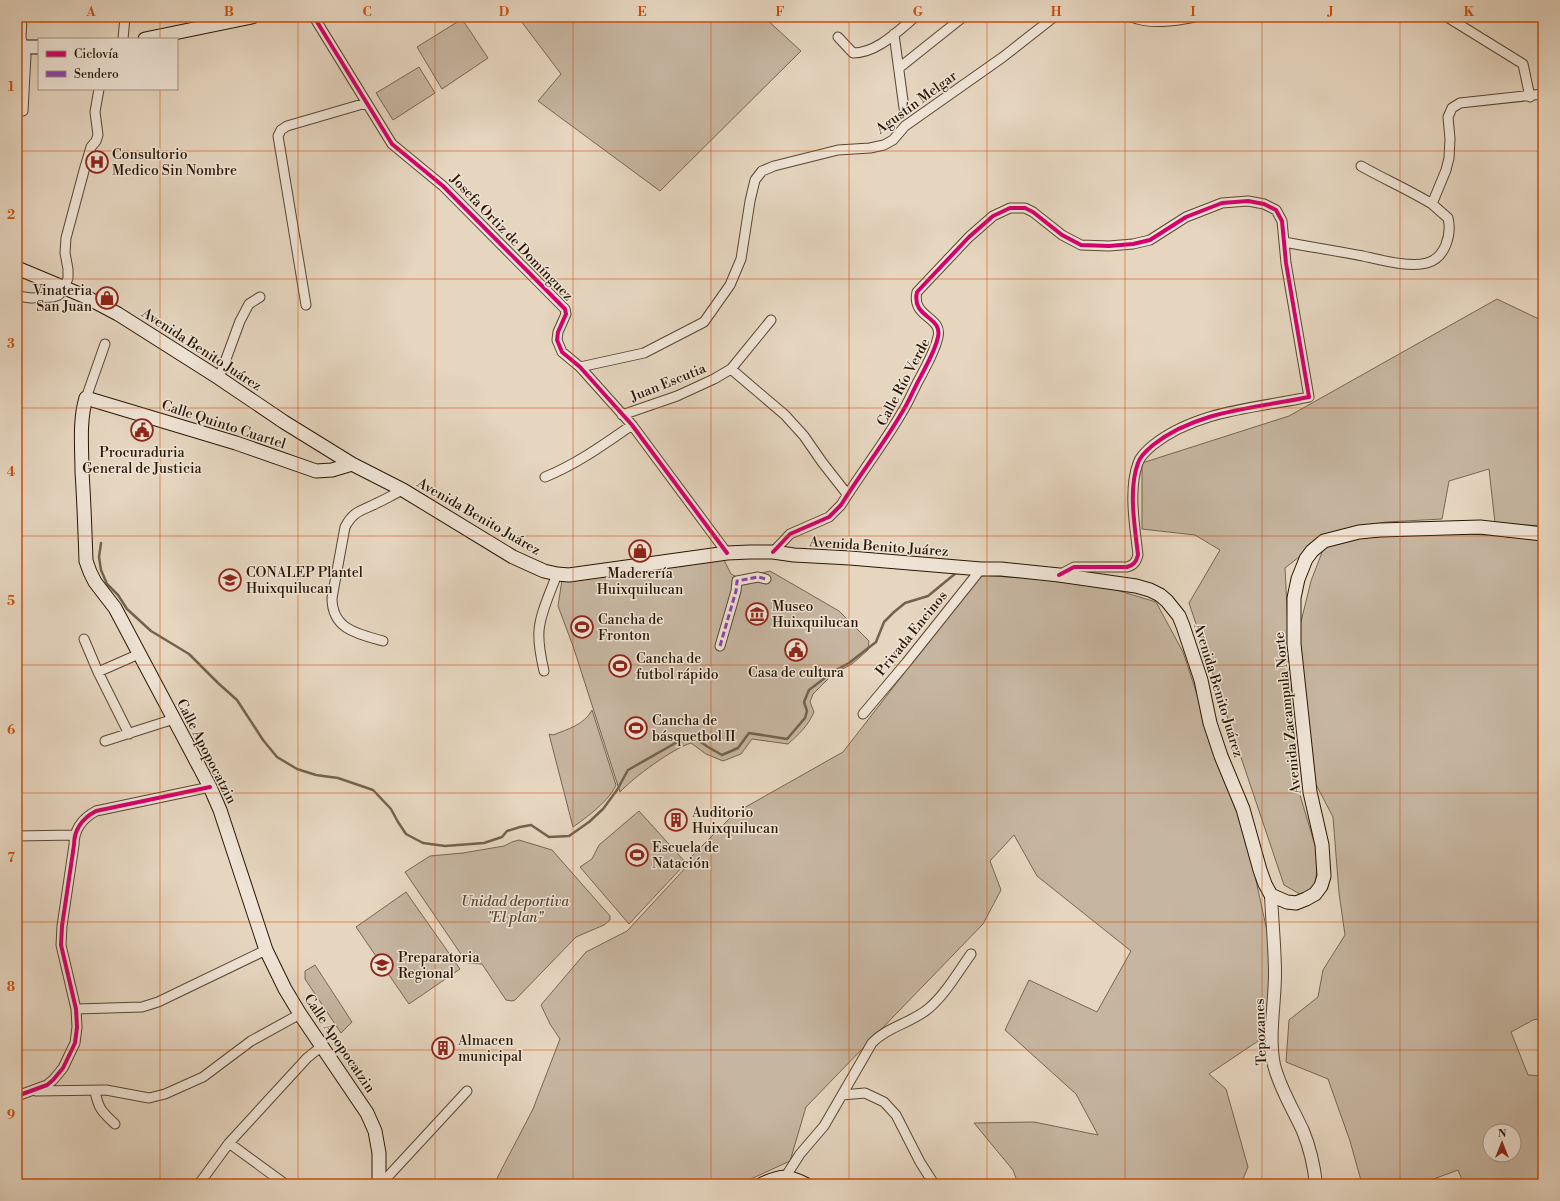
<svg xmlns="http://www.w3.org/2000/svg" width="1560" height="1201" viewBox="0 0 1560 1201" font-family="'Libre Bodoni',serif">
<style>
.green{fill:#c6b5a0;stroke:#776651;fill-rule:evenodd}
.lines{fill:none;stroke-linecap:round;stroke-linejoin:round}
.stream{stroke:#73624d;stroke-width:2.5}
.minor-casing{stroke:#584632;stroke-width:11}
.tertiary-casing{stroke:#584632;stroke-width:14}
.secondary-casing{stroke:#281602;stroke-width:15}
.minor{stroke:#efe4d6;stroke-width:9}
.tertiary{stroke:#efe4d6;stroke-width:12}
.secondary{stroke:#efe4d6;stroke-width:13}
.quiet{stroke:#8e44ad;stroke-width:3;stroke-dasharray:6 3;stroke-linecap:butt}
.cycleway-casing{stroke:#efe4d6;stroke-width:6}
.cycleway{stroke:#d6006c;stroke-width:4}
.grid{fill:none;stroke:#cb4f0a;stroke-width:1;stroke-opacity:0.55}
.labels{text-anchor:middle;stroke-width:3;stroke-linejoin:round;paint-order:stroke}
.street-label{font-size:14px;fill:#281602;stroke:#efe4d6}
.poi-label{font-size:14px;fill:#281602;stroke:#efe4d6;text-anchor:start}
.park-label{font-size:14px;font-style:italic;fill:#574631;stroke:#efe4d6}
.neatline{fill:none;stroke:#cb4f0a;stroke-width:1.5}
.grid-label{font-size:13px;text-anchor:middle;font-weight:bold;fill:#cb4f0a}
</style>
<rect width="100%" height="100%" fill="#e6d6c0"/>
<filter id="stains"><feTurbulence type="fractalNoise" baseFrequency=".005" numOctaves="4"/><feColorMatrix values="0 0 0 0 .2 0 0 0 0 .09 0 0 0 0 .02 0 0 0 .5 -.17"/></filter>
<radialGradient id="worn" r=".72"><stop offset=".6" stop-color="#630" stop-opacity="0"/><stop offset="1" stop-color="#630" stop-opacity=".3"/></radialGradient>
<!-- green -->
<path class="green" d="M 518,17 L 764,17 L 801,51 L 660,191 L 538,101 L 561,74 Z
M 462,19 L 488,58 L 442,89 L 417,47 Z
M 419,67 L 435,93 L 393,120 L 376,93 Z
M 1497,299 L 1543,321 L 1543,526 L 1495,523 L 1489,469 L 1449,481 L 1442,519 L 1385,522 L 1327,535 L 1285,568 L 1296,782 L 1318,855 L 1314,902 L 1284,885 L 1189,603 L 1220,550 L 1195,535 L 1142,529 L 1142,463 L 1289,416 Z
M 1385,532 C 1438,533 1491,533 1543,541 L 1543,1018 L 1533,1020 L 1511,1032 L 1528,1075 L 1543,1076 L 1543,1184 L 1464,1184 L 1458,1170 L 1420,1184 L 1362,1184 L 1350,1141 L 1328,1079 L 1286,1062 L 1289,1020 L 1318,997 L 1323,970 L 1345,935 L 1339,893 L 1333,817 L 1300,754 L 1294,650 L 1311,581 L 1326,542 ZM 1490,1131 L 1514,1131 L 1514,1155 L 1490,1155 Z
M 724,560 L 731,574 L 739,578 L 770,571 L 839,611 L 869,641 L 868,650 L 852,664 L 833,674 L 813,694 L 810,702 L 814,712 C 808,726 799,734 788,744 L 752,739 L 741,754 L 723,761 L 706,754 L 691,743 C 672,749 634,777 620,792 L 573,646 L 558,606 L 562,580 L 639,572 Z
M 986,568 L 1100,585 L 1156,602 L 1183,652 L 1209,731 L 1240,807 L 1272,954 L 1264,1037 L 1209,1074 L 1226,1089 L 1248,1167 L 1241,1184 L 1018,1184 L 1013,1170 L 974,1123 L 1034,1122 L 1098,1135 L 1076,1094 L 1005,1030 L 1029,980 L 1097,1012 L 1131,951 L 1037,876 L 1014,835 L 990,861 L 1001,890 L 983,924 L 806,1107 L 790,1161 L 740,1184 L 494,1184 L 533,1109 L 560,1039 L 550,1024 L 541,1005 L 586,952 L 627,931 L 689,864 L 692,856 L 735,813 L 843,752 Z
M 592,710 L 616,785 C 610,800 586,818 573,827 L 549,734 L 553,735 C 568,729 584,725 592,710 Z
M 639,811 L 686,863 L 629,924 L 580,867 L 592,859 L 599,845 Z
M 519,840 L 552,850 L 610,916 L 610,920 L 604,925 L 576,937 L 515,1000 L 512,1001 L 506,1000 L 482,964 L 467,963 L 405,872 L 430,856 L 463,853 L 504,846 L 512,842 Z
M 406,892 L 460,969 L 409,1004 L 356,927 Z
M 315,965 L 352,1022 L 341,1033 L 305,979 L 305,971 Z"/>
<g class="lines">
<!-- stream -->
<path class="stream" d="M 101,543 L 99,557 L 101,570 L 107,584 L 118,595 L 127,609 L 151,631 L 189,654 L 218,683 L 237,700 L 263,740 L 277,757 L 297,769 L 316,775 L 338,778 L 373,790 L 391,809 L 398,822 L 406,834 L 423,843 L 445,846 L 484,843 L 502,837 L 507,831 L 520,827 L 531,825 L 549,837 L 569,836 L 589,822 L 603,809 L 617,790 L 628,770 L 679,741 L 692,736 L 708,747 L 722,755 L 738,748 L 749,733 L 787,739 L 805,718 L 807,711 L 804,702 L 809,690 L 834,671 L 849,663 L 876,642 L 884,622 L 894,612 L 905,603 L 928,596 L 956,573 L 958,573
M 991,575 L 1018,577"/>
<!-- minor casing -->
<g class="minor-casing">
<path id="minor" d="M 22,17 L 21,38 L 26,55 L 23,111
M 314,17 L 392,144 L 443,186 L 565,309 L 566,314 L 558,332 L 557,340 L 562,352 L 580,367 L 632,425 L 727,553
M 1131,17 C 1151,25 1175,21 1195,17
M 1447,17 L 1523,64 L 1530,97
M 894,34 L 904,108
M 838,37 L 853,53 C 877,53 898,31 915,17
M 123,39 L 125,17
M 899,68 L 963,17
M 1361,166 C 1384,179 1409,190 1432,204
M 1284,242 C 1311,247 1337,251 1363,256 C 1381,260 1410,268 1427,263 C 1445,258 1452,235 1448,218 L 1432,204 L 1446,170 L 1449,158 L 1450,139 L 1448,117 L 1452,108 L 1460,103 L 1543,94
M 17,296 L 31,298 L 53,297 L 59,295 L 64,288 L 68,278 L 68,269 L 65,253 L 66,238 L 85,167 L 91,147 L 96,141 L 98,135 L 95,112 L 99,89
M 306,305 L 278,136 L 281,130 L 287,126 L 366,103
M 580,367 L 644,353 L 704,322 L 730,285 L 741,259 L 750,201 L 755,180 L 762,171 L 774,166 L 838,150 L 870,148 L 884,145 L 893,140 L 905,126 L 1003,57 L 1054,17
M 731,369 L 785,415 L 804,436 L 822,462 L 847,494
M 219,378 L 240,321 L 249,304 L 260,297
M 86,398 L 105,344
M 622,415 L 677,396 L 714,379 L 731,369 L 771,320
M 545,477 C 577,464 603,445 632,425
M 773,552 L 790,534 L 829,517 L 841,505 C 860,474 883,445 901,414 C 909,402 914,388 921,376 C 927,364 935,351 938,337 C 943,316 911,318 917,292 L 969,237 L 993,216 L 1010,208 L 1025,208 L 1033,212 L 1062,235 L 1081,245 L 1109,246 L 1133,244 L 1150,240 L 1186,217 L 1222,203 L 1248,201 L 1264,204 L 1276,210 L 1282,221 L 1286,263 L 1309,397 C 1257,408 1197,410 1153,445 C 1147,450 1140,456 1138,463 C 1128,490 1135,527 1138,555 C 1136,562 1134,565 1127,567 L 1074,567 L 1059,575
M 84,639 L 98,672 L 129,734
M 383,641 C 357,634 332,629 332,598 L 345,527 C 354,510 362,511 377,503 C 386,499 394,494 403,490
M 720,646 L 736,591 L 737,581 L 758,577 L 766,579
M 544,671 C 541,658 538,644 539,631 C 540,613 551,591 557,574
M 98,672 L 139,654
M 863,714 L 906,663 L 981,569
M 105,741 L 174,719
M 17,836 L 74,835
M 76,1009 L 142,1007 L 158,1002 L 266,950
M 36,1091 L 106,1090 L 149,1098 L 165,1094 L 203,1077 L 251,1041 L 300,1014
M 95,1091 C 98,1108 102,1112 115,1124
M 842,1095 L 865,1093 L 884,1102 L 896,1115 L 920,1162 L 934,1184
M 17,1096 L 47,1085 L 53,1080 L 63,1068 L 75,1043 L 77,1027 L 76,1009 L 61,945 L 62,926 L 74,845 C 74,829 83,818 96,811 L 210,787
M 229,1143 L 285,1184
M 786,1176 L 800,1154 L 824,1126 L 872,1043 C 887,1027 911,1023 928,1009 C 945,995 958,972 971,954
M 199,1184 L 229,1143 L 307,1058 L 322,1046
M 381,1184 L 467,1091"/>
</g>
<!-- tertiary casing -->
<g class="tertiary-casing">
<path id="tertiary" d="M 1271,895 C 1272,921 1275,948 1275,974 C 1275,1004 1268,1036 1274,1065 C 1280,1089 1293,1109 1303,1131 C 1310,1148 1314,1166 1316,1184"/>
</g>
<!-- secondary casing -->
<g class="secondary-casing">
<path id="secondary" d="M 145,39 L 252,17
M 17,47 L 39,47
M 17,268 L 84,296 L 118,314 L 219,378 L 284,422 L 352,464 L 403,490 L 513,557 L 544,571 L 557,574 L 569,575 L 727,553 L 750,552 L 773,552 L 794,555 L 850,558 L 981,569 L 1001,569 L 1059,575 L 1136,586 L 1150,590 L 1160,595 L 1167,601 L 1179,616 L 1183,626 L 1201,680 L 1210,723 L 1221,756 L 1243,809 L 1260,870 L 1265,884 L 1271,895 L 1287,902 L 1296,903 L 1306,899 L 1315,894 L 1321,886 L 1324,876 L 1322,845 L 1310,792 L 1294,644 L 1294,598 L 1298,579 L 1306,559 L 1312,551 L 1324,541 L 1359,532 L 1380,530 L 1480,527 L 1543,534
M 352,464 L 332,470 L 316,471 L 236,443 L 86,398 C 79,421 82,448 82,472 C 84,501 85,531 86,561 L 90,572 L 95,582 L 115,608 L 210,787 L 220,810 L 266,950 L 285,989 L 300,1014 L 367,1113 L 375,1131 L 379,1153 L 379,1184
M 762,1184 C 780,1176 786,1174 805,1184"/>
</g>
<!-- minor -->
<use href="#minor" class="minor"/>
<!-- tertiary -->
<use href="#tertiary" class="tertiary"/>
<!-- secondary -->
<use href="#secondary" class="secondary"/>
<!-- quiet -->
<path class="quiet" d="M 720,646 L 736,591 L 737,581 L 758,577 L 766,579"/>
<!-- cycleway casing -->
<g class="cycleway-casing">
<path id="cycleway" d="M 314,17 L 392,144 L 443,186 L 565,309 L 566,314 L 558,332 L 557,340 L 562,352 L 580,367 L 632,425 L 727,553
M 773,552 L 790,534 L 829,517 L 841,505 C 860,474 883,445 901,414 C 909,402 914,388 921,376 C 927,364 935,351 938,337 C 943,316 911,318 917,292 L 969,237 L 993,216 L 1010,208 L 1025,208 L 1033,212 L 1062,235 L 1081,245 L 1109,246 L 1133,244 L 1150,240 L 1186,217 L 1222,203 L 1248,201 L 1264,204 L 1276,210 L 1282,221 L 1286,263 L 1309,397 C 1257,408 1197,410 1153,445 C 1147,450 1140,456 1138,463 C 1128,490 1135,527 1138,555 C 1136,562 1134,565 1127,567 L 1074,567 L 1059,575
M 17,1096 L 47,1085 L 53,1080 L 63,1068 L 75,1043 L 77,1027 L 76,1009 L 61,945 L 62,926 L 74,845 C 74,829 83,818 96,811 L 210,787"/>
</g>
<!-- cycleway -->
<use href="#cycleway" class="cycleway"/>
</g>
<!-- grid -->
<path class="grid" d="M 160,17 L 160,39M 298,17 L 298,1184M 435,17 L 435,1184M 573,17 L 573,1184M 711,17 L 711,1184M 849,17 L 849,1184M 987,17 L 987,1184M 1125,17 L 1125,1184M 1262,17 L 1262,1184M 1400,17 L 1400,1184M 160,89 L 160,1184M 17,151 L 1543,151M 17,279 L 1543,279M 17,408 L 1543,408M 17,536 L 1543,536M 17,665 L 1543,665M 17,793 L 1543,793M 17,922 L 1543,922M 17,1050 L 1543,1050"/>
<!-- icons -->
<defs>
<g id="hospital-ring" transform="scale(1.15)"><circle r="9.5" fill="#efe4d6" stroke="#8f2418" stroke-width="1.5"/><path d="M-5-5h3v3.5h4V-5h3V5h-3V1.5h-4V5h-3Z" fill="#8f2418"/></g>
<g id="shop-ring" transform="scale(1.15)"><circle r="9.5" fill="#efe4d6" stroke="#8f2418" stroke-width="1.5"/><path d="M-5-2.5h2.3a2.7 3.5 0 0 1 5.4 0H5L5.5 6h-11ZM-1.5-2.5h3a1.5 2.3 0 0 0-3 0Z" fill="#8f2418"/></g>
<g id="civic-ring" transform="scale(1.15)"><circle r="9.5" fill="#efe4d6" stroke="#8f2418" stroke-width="1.5"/><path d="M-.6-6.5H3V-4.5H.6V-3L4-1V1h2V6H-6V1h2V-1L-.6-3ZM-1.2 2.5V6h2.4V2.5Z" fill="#8f2418"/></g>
<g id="school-ring" transform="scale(1.15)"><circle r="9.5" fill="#efe4d6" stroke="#8f2418" stroke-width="1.5"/><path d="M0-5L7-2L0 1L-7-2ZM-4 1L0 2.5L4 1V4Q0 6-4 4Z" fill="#8f2418"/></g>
<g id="museum-ring" transform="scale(1.15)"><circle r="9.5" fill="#efe4d6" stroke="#8f2418" stroke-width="1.5"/><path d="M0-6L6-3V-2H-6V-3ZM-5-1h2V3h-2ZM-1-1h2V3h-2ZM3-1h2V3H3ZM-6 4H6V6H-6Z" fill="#8f2418"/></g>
<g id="stadium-ring" transform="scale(1.15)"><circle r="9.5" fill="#efe4d6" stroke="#8f2418" stroke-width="1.5"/><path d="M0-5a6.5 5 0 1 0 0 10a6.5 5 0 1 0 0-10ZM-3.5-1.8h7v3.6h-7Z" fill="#8f2418"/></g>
<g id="building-ring" transform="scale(1.15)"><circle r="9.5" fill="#efe4d6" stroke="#8f2418" stroke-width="1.5"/><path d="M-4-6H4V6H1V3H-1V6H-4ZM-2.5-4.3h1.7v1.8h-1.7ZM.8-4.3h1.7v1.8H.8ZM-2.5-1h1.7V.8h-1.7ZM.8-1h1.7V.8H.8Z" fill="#8f2418"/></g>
</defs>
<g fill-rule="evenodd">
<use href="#hospital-ring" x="97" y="162"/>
<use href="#shop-ring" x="107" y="298"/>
<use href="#civic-ring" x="142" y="430"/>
<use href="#shop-ring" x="640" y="551"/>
<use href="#school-ring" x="230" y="580"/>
<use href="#museum-ring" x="757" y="614"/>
<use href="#stadium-ring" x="582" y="627"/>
<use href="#civic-ring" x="796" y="650"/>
<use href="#stadium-ring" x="620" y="666"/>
<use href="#stadium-ring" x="636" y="728"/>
<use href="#building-ring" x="676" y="820"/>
<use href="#stadium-ring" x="637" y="855"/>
<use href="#school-ring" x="382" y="965"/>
<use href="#building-ring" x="443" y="1048"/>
</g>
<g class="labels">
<!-- street labels -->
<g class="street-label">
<text transform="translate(916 102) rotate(-36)" y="5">Agustín Melgar</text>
<text transform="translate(512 237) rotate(46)" y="5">Josefa Ortiz de Domínguez</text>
<text transform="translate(202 349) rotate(33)" y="5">Avenida Benito Juárez</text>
<text transform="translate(668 382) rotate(-22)" y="5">Juan Escutia</text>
<text transform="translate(903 382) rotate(-62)" y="5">Calle Río Verde</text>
<text transform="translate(224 424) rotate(18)" y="5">Calle Quinto Cuartel</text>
<text transform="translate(479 516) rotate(30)" y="5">Avenida Benito Juárez</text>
<text transform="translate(879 546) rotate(4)" y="5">Avenida Benito Juárez</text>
<text transform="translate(911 633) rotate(-51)" y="5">Privada Encinos</text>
<text transform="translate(1219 690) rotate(73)" y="5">Avenida Benito Juárez</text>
<text transform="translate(1287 713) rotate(-96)" y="5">Avenida Zacampula Norte</text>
<text transform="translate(207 751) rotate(63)" y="5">Calle Apopocatzin</text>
<text transform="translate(1260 1032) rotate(-92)" y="5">Tepozanes</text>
<text transform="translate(340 1043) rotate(56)" y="5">Calle Apopocatzin</text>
</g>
<!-- poi labels -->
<g class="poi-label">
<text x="112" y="159">Consultorio<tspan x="112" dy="16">Medico Sin Nombre</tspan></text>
<text x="92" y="295" text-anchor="end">Vinateria<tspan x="92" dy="16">San Juan</tspan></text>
<text x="142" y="457" text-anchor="middle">Procuraduria<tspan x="142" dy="16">General de Justicia</tspan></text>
<text x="246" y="577">CONALEP Plantel<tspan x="246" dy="16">Huixquilucan</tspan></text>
<text x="640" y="578" text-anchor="middle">Maderería<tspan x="640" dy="16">Huixquilucan</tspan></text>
<text x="772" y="611">Museo<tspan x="772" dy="16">Huixquilucan</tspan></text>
<text x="598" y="624">Cancha de<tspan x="598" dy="16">Fronton</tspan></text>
<text x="636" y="663">Cancha de<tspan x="636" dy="16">futbol rápido</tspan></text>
<text x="796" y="677" text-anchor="middle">Casa de cultura</text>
<text x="652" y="725">Cancha de<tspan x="652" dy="16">básquetbol II</tspan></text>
<text x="692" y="817">Auditorio<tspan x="692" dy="16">Huixquilucan</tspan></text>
<text x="652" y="852">Escuela de<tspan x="652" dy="16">Natación</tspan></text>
<text x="398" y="962">Preparatoria<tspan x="398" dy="16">Regional</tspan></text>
<text x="458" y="1045">Almacen<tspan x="458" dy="16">municipal</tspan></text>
</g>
<!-- park labels -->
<g class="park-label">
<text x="515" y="906">Unidad deportiva<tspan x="515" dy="16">"El plan"</tspan></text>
</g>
</g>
<!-- margin -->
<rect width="1560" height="1201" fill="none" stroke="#e6d6c0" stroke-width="44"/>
<!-- legend -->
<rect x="38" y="38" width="140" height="52" fill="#efe4d6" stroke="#9f9281"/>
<rect x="46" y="51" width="20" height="6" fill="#d6006c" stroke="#9f9281"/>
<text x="74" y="58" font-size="12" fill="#281602">Ciclovía</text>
<rect x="46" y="71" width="20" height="6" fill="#8e44ad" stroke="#9f9281"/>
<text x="74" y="78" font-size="12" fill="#281602">Sendero</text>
<!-- north arrow -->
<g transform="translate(1502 1143)"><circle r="19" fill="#efe4d6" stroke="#9f9281"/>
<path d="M0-3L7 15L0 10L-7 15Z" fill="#8f2418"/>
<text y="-6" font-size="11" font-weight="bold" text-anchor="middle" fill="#281602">N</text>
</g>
<rect x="22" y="22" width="1516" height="1157" class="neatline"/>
<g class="grid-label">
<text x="91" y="16">A</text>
<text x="229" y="16">B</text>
<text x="367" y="16">C</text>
<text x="504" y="16">D</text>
<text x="642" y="16">E</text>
<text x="780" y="16">F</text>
<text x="918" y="16">G</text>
<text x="1056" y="16">H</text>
<text x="1193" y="16">I</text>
<text x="1331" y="16">J</text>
<text x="1469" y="16">K</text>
<text x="11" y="91">1</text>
<text x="11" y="219">2</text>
<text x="11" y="348">3</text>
<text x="11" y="476">4</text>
<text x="11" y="605">5</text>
<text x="11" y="734">6</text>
<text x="11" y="862">7</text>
<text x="11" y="991">8</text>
<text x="11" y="1119">9</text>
</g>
<rect width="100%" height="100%" filter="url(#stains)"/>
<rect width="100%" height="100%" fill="url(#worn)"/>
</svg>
